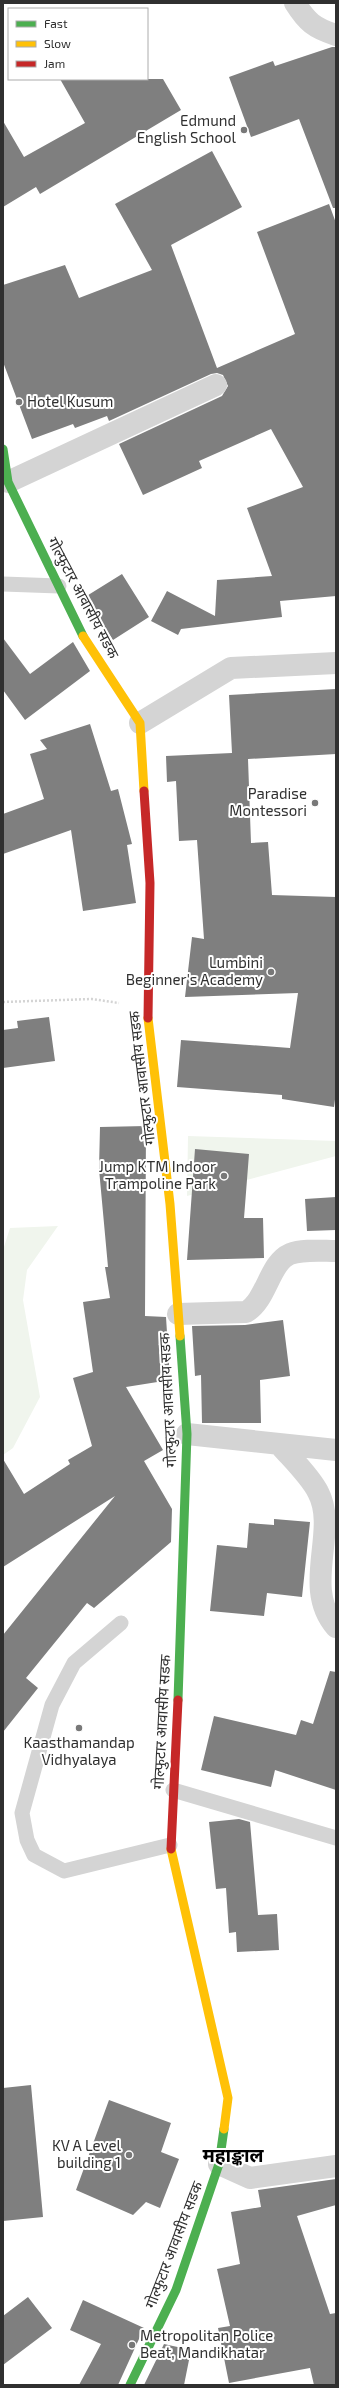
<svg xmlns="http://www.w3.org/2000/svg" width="339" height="2388" viewBox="0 0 339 2388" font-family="'Exo 2','Noto Sans Devanagari',sans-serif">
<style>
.green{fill:#f0f5ed}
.building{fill:#7f7f7f}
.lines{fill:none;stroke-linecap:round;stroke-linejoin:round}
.path{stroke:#d4d4d4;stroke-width:2.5;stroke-dasharray:2 2;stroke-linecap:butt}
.lane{stroke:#d4d4d4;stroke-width:15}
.street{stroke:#d4d4d4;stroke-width:22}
.fast{stroke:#4caf50;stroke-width:9}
.slow{stroke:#ffc107;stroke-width:9}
.jam{stroke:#c62828;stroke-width:9}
.poi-dot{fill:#787878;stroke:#fff;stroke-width:1.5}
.labels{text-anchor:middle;stroke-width:4;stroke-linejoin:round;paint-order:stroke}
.poi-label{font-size:15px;fill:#303030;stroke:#fff;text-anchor:end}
.street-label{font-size:15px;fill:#303030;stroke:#fff}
.district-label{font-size:19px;font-weight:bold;fill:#000;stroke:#fff}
</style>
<rect width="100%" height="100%" fill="#fff"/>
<!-- green -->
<path class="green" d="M 188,1136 L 336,1141 L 336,1156 L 187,1196 Z
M 58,1226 L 27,1270 L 23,1300 L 40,1397 L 13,1448 L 3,1455 L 3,1250 L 10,1228 Z"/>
<!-- building -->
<path class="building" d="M 332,47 L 336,47 L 336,208 L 333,208 L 299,119 L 251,137 L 229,77 L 273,61 L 275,66 Z
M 60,79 L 163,79 L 181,110 L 40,194 L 36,187 L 3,207 L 3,121 L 24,157 L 85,123 Z
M 212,151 L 242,207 L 171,245 L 217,368 L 295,334 L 257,232 L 329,204 L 336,223 L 336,596 L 280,601 L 282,617 L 181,629 L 178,635 L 151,621 L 167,591 L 215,616 L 217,580 L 272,576 L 247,508 L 303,487 L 271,429 L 199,461 L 202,468 L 143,495 L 119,444 L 222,396 L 228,386 L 223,375 L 217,373 L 211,374 L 109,421 L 107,416 L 75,428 L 73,424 L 32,439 L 3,362 L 3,285 L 65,265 L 79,298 L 152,270 L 115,204 Z
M 122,574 L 149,617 L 113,640 L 85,597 Z
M 3,638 L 30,674 L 73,642 L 90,671 L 25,720 L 3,690 Z
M 336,689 L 336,754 L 248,759 L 251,843 L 268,842 L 272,895 L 336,897 L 336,1092 L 334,1107 L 282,1099 L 282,1095 L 177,1087 L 181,1040 L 290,1048 L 298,993 L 185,997 L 192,937 L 204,939 L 197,840 L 179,841 L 176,781 L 167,782 L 166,756 L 232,753 L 229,695 Z
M 90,724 L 111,791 L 118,789 L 132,844 L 127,845 L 136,903 L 83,911 L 71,830 L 3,854 L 3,814 L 44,799 L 30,754 L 47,749 L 40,740 Z
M 49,1017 L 55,1061 L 3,1068 L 3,1030 L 18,1028 L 17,1021 Z
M 146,1126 L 145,1316 L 166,1317 L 170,1380 L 126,1387 L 163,1450 L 144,1461 L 172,1509 L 171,1542 L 94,1608 L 87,1603 L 26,1678 L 38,1688 L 3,1732 L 3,1635 L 115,1496 L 3,1567 L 3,1459 L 24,1494 L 70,1464 L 68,1460 L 92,1446 L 73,1378 L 93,1372 L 83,1302 L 110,1298 L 105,1267 L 108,1267 L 99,1169 L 100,1127 Z
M 195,1149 L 249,1154 L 244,1218 L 263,1218 L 264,1258 L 187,1260 Z
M 336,1197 L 336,1230 L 307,1231 L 305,1199 Z
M 283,1320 L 290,1376 L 260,1380 L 261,1423 L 202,1423 L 201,1375 L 195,1376 L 192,1326 L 245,1325 Z
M 274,1519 L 310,1522 L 302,1597 L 267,1593 L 264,1616 L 210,1611 L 217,1545 L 247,1548 L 249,1523 L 274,1525 Z
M 330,1671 L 336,1672 L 336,1790 L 275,1770 L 271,1787 L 201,1770 L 214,1716 L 296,1735 L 301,1720 L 313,1724 Z
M 239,1819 L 250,1822 L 258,1915 L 277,1914 L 279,1950 L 237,1952 L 236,1932 L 229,1933 L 226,1888 L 216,1889 L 209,1822 Z
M 31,2085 L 43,2217 L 3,2221 L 3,2088 Z
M 109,2100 L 171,2123 L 161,2152 L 179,2159 L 160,2208 L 146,2202 L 133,2215 L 76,2190 Z
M 336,2179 L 336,2205 L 297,2216 L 330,2314 L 336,2313 L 336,2385 L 314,2385 L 310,2368 L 229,2383 L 218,2328 L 230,2326 L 217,2269 L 240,2264 L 231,2212 L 261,2207 L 258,2190 Z
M 28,2297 L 52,2328 L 3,2365 L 3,2316 Z
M 83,2300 L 144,2328 L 118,2385 L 79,2385 L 101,2344 L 70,2330 Z
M 164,2344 L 191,2350 L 184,2385 L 144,2385 Z"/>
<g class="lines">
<!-- path -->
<path class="path" d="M 3,1002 L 92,999 L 119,1003"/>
<!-- lane -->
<path class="lane" d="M 3,584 L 59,586
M 121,1623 L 74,1663 L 52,1705 L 22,1813 L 27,1840 L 34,1855 L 64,1871 L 170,1845
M 173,1790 L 336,1838"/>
<!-- street -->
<path class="street" d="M 295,3 C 307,22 314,28 336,35
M 8,482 L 216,385
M 140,723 L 231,668 L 336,663
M 178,1314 L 246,1312 C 267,1300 269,1263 290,1254 C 303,1249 322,1251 336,1251
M 187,1434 L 336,1450
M 279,1444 C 291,1458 310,1476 318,1492 C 339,1531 301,1587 336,1627
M 219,2164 L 250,2178 L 336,2166"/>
<!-- fast -->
<path class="fast" d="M 3,449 L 8,482 L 83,636
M 178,1700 L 187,1434 L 180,1336
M 130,2385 L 176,2290 L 219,2164 L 224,2129"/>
<!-- slow -->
<path class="slow" d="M 83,636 L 140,723 L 144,791
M 148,1018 L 170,1204 L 180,1336
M 171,1849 L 228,2098 L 224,2129"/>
<!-- jam -->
<path class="jam" d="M 144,791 L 150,883 L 148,1018
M 171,1849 L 178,1700"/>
</g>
<!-- markers -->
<g class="poi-dot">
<circle cx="244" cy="130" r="4"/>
<circle cx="19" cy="402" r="4"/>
<circle cx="315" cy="803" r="4"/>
<circle cx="271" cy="972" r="4"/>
<circle cx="224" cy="1176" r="4"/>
<circle cx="79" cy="1728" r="4"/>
<circle cx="129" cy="2155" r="4"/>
<circle cx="132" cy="2345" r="4"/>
</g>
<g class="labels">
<!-- poi labels -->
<g class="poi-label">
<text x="236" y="126">Edmund<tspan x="236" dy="17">English School</tspan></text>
<text x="27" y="407" text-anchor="start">Hotel Kusum</text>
<text x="307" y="799">Paradise<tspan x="307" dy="17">Montessori</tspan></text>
<text x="263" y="968">Lumbini<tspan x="263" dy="17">Beginner's Academy</tspan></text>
<text x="216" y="1172">Jump KTM Indoor<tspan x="216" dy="17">Trampoline Park</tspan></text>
<text x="79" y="1748" text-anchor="middle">Kaasthamandap<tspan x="79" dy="17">Vidhyalaya</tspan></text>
<text x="121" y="2151">KV A Level<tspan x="121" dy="17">building 1</tspan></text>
<text x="140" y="2341" text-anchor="start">Metropolitan Police<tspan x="140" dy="17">Beat, Mandikhatar</tspan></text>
</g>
<!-- street labels -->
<g class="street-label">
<text transform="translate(83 598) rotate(62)" y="5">गोल्फुटार आवासीय सडक</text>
<text transform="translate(142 1078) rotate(-97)" y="5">गोल्फुटार आवासीय सडक</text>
<text transform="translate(168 1400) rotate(-93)" y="5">गोल्फुटार आवासीय सडक</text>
<text transform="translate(162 1722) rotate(-87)" y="5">गोल्फुटार आवासीय सडक</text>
<text transform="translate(174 2245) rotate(-69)" y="5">गोल्फुटार आवासीय सडक</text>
</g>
<!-- district labels -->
<g class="district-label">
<text x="233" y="2162">महाङ्काल</text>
</g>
</g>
<!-- border -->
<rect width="339" height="2388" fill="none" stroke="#303030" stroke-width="8"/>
<!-- legend -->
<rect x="8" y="8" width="140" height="72" fill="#ffffff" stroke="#acacac"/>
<rect x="16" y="21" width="20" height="6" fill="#4caf50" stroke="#acacac"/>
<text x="44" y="28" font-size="12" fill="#303030">Fast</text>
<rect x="16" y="41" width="20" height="6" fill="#ffc107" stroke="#acacac"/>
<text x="44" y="48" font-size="12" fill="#303030">Slow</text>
<rect x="16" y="61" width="20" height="6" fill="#c62828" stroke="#acacac"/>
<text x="44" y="68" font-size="12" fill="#303030">Jam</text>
</svg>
